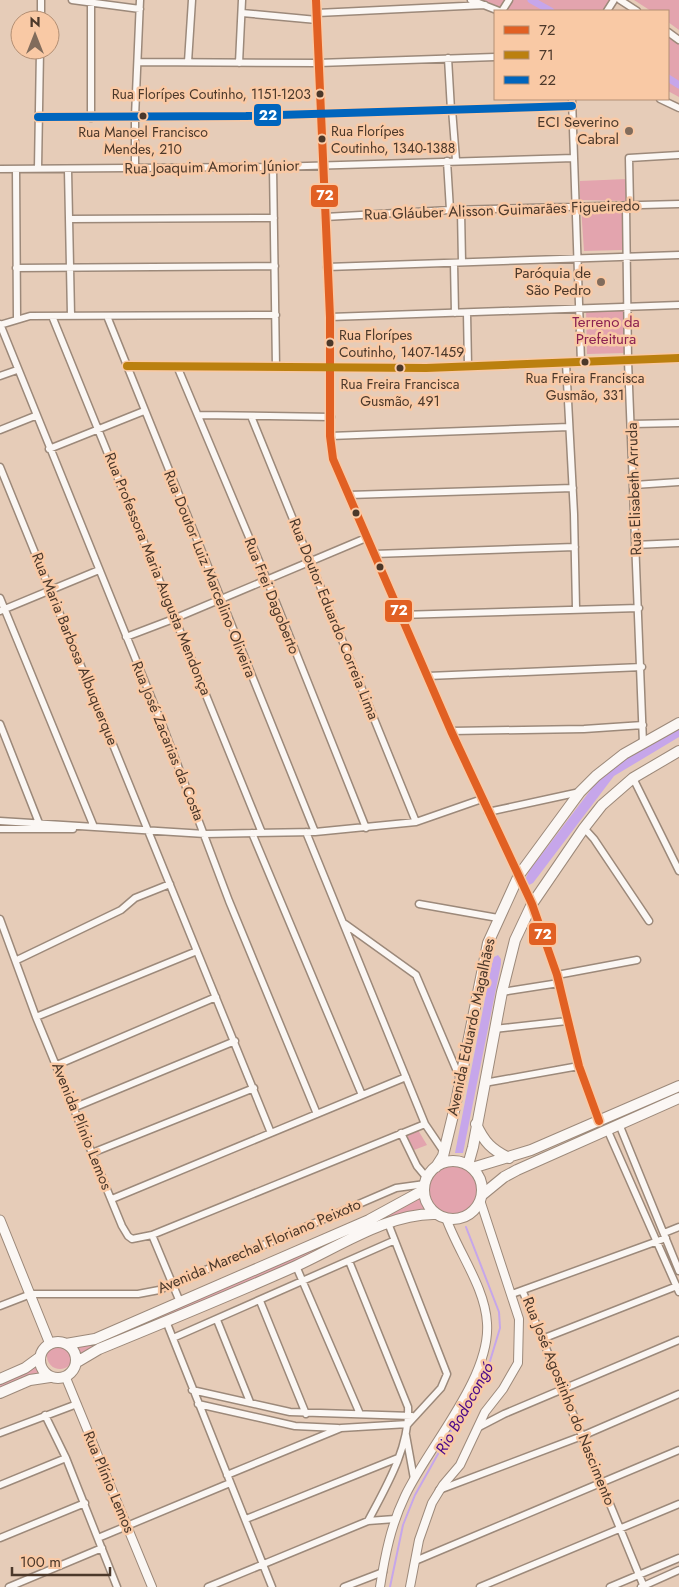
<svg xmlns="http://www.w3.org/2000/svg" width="679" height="1587" viewBox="0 0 679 1587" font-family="Jost,sans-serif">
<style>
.green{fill:#e3a4ae}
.water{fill:#c6a6ea}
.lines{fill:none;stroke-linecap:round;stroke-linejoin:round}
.stream{stroke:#c6a6ea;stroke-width:2}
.canal{stroke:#c6a6ea;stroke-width:7}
.minor-casing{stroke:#9c897a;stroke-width:9}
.tertiary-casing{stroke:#9c897a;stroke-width:10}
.secondary-casing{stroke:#9c897a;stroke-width:11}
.primary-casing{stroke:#9c897a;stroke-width:12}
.minor{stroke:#fbf7f4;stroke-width:6}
.tertiary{stroke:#fbf7f4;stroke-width:8}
.secondary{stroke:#fbf7f4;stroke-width:9}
.primary{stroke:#fbf7f4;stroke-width:10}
.bus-1-casing{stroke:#f9c9a5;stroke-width:11}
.bus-2-casing{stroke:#f9c9a5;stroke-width:11}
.bus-3-casing{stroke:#f9c9a5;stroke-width:11}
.bus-1{stroke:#e16023;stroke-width:8}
.bus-2{stroke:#bb800f;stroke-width:8}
.bus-3{stroke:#0065bd;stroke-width:8}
.bus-dot{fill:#4b382a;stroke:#f9c9a5;stroke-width:2}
.poi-dot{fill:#816c5c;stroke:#f9c9a5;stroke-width:2}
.labels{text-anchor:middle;stroke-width:5;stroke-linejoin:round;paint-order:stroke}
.bus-label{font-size:14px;fill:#4b382a;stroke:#f9c9a5}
.poi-label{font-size:15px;fill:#4b382a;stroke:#f9c9a5;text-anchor:end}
.street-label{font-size:15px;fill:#4b382a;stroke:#f9c9a5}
.park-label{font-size:15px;fill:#8a2151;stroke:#f9c9a5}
.water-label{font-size:16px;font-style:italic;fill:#490789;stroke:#f9c9a5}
.line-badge{stroke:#f9c9a5;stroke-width:2}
.badge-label{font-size:14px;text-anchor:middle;font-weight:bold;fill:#fff}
</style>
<rect width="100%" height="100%" fill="#e6ccb8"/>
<!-- green -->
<path class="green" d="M 470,0 L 612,0 L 605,11 L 495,11 Z
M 634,0 L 679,0 L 679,30 L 668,22 L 668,11 L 651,11 Z
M 668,36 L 679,44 L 679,97 L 668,91 Z
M 627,179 L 627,201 L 580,200 L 580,181 Z
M 623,205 L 622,250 L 584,251 L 581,207 Z
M 625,307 L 626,353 L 587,354 L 586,308 Z
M 418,1130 L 427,1145 L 414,1150 L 407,1136 Z
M426 1189a27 27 0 1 1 54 0a27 27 0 1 1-54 0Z
M 423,1193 L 424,1201 L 434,1213 L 417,1212 L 78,1359 L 75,1349 L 70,1345 Z
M47 1356a13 13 0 1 1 26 0a13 13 0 1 1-26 0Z
M 38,1360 L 41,1372 L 46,1376 L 0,1391 L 0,1380 Z"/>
<!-- water -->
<path class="water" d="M 679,728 L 679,737 L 614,776 L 533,883 L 525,887 L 524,882 L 529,871 L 605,771 Z
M 498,955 L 501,959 L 501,964 L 463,1153 L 455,1153 L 492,963 L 494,957 Z"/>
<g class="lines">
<!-- stream -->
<path class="stream" d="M 390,1587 L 403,1525 L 415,1495 L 490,1361 L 500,1328 L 499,1312 L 466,1227"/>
<!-- canal -->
<path class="canal" d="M 531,0 L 551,11
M 668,78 L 679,85"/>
<!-- minor casing -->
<g class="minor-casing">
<path id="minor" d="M 72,0 L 140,9
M 316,0 L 330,317 L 330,436 L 333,459 L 451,731 L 532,904 L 557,975 L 579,1066 L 599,1121
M 471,0 L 499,11
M 620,0 L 637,11
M 502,11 L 509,0
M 607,11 L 614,0
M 242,13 L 317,20
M 317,13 L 485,5
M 41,20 L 41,0
M 668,32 L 679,40
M 448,58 L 451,110
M 138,62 L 318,63 L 495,57
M 188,62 L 192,0
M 239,63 L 242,0
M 572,99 L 581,362
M 660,99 L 679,108
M 452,109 L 456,160
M 38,117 L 246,116 L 572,106
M 91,118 L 91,0
M 447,161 L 450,210
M 273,167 L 276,367
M 38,168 L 40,50
M 135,168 L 135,117 L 140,0
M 0,169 L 273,167 L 574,158
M 16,169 L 17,318
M 68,170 L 71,315
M 626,206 L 628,361 L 643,743
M 630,206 L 629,158 L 679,155
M 461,211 L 462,262
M 325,217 L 450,210 L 679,204
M 70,219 L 274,218
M 454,263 L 455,313
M 327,267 L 679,255
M 16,268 L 275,266
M 467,313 L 468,366
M 52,316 L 262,833
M 107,316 L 315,832
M 330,317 L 679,305
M 0,324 L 164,729 L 229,901 L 317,1114
M 0,325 L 30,316 L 276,315
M 566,363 L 574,514 L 576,608
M 127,366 L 426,368 L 679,358
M 177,366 L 267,580 L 366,828
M 0,376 L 17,370
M 198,415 L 331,417
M 251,416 L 416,822
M 632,424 L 679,423
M 0,430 L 35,416
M 330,436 L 569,427
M 49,449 L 144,411
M 0,467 L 271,1133
M 634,485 L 679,482
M 349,495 L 573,488
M 635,545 L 679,543
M 374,554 L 575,547
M 0,598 L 94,827
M 0,611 L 99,570
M 400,615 L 639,608
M 126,637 L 176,618 L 366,538
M 428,676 L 642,667
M 0,724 L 39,823
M 451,731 L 584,729 L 643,725
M 633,778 L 679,871
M 488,812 L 580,792
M 0,821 L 205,834 L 315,832 L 416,822 L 482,799
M 584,828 L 594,839 L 649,921
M 0,829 L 73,829
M 306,832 L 425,1124 L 444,1152
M 252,833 L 362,1095
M 419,904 L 498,918
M 0,919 L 36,1017 L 122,1226 L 128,1236 L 132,1239 L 152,1235 L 425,1124
M 345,924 L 416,975 L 459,1076
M 17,960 L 121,910 L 135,898 L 170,884
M 557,975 L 637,960
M 502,992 L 559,983
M 36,1017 L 197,951
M 494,1029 L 567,1021
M 57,1065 L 216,997
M 484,1083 L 579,1066
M 73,1108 L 235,1041
M 619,1124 L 679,1271
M 607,1129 L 679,1292
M 401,1133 L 417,1166 L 427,1178
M 92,1153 L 254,1088
M 112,1199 L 406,1077
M 388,1223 L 447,1374 L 441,1388 L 408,1424
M 664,1233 L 679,1227
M 152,1235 L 180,1302
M 349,1261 L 408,1407 C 410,1447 386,1487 368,1521
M 296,1266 L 360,1414
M 523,1292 L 644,1587
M 512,1294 L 666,1238
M 260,1301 L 306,1414
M 0,1306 L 31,1294 L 138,1294 L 159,1290 L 396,1188 L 425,1184
M 217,1320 L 250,1402
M 166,1321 L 272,1587
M 173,1338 L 393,1241
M 542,1339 L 677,1286
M 192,1390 L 290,1412 L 412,1416
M 198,1404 L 295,1426 L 338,1428
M 45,1415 L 66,1458 L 117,1587
M 479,1427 L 504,1414 L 679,1340
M 0,1433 L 77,1404
M 406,1435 L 414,1479
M 227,1475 L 341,1428 L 408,1424
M 0,1485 L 66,1458
M 439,1490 L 582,1436 L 679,1394
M 246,1519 L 398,1458
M 0,1538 L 85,1503
M 98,1538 L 230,1483
M 415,1561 L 679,1450
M 9,1587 L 102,1548
M 208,1587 L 368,1521 L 395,1519
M 344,1587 L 383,1572
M 480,1587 L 679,1504
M 610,1587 L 679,1558
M 641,1587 L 679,1570"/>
</g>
<!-- tertiary casing -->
<g class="tertiary-casing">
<path id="tertiary" d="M 66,1378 L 152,1587
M 380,1587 C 385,1555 391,1525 405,1496 C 428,1447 491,1378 487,1323 C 485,1287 458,1252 446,1218
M 410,1587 L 419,1540 L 432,1503 L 443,1485 L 460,1465 L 485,1412 L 503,1389 L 518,1363 L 519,1319 L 480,1200"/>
</g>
<!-- secondary casing -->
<g class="secondary-casing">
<path id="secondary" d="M 0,1220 L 50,1344"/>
</g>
<!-- primary casing -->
<g class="primary-casing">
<path id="primary" d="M 476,1124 C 484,1142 492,1150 509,1158
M424 1190a29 29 0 1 1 58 0a29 29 0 1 1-58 0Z
M 468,1165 L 473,1147 L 502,992 L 515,940 L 532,904 L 584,828 L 602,805 L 633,778 L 679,751
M 436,1167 L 443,1156 L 455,1107 L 488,943 L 519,875 L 580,792 L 596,776 L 624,754 L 679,723
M 472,1168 L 531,1150 L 679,1086
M 482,1195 L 504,1177 L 517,1170 L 679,1098
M40 1360a18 18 0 1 1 36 0a18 18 0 1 1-36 0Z
M 66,1344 L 95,1339 L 369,1220 L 424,1190
M 77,1362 L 99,1349 C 165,1322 231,1295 296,1266 C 338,1247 390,1212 437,1214
M 0,1379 L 25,1368 L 40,1357
M 0,1393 L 30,1380 L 50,1377"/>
</g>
<!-- minor -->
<use href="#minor" class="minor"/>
<!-- tertiary -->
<use href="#tertiary" class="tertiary"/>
<!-- secondary -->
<use href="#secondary" class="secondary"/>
<!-- primary -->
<use href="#primary" class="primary"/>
<!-- bus-1 casing -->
<g class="bus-1-casing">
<path id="bus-1" d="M 316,0 L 330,317 L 330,436 L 333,459 L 451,731 L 532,904 L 557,975 L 579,1066 L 599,1121"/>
</g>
<!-- bus-2 casing -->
<g class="bus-2-casing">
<path id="bus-2" d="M 127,366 L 426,368 L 679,358"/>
</g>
<!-- bus-3 casing -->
<g class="bus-3-casing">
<path id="bus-3" d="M 38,117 L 246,116 L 572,106"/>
</g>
<!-- bus-1 -->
<use href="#bus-1" class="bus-1"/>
<!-- bus-2 -->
<use href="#bus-2" class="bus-2"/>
<!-- bus-3 -->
<use href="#bus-3" class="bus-3"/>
</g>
<!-- markers -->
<g class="bus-dot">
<circle cx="320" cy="94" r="4.5"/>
<circle cx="143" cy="116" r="4.5"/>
<circle cx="322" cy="139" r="4.5"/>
<circle cx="330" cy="343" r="4.5"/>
<circle cx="585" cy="362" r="4.5"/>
<circle cx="400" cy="368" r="4.5"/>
<circle cx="356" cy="513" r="4.5"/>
<circle cx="380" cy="567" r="4.5"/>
</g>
<g class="poi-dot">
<circle cx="629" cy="131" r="5"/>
<circle cx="601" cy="282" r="5"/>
</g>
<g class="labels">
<!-- bus labels -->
<g class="bus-label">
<text x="311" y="99" text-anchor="end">Rua Florípes Coutinho, 1151-1203</text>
<text x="331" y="136" text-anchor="start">Rua Florípes<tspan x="331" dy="17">Coutinho, 1340-1388</tspan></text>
<text x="143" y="137">Rua Manoel Francisco<tspan x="143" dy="17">Mendes, 210</tspan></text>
<text x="339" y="340" text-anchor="start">Rua Florípes<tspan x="339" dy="17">Coutinho, 1407-1459</tspan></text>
<text x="585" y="383">Rua Freira Francisca<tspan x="585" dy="17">Gusmão, 331</tspan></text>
<text x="400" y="389">Rua Freira Francisca<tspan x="400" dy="17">Gusmão, 491</tspan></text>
</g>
<!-- poi labels -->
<g class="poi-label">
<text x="619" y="127">ECI Severino<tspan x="619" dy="17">Cabral</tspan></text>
<text x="591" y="278">Paróquia de<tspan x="591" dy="17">São Pedro</tspan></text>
</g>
<!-- street labels -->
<g class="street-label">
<text transform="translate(212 167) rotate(-1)" y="5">Rua Joaquim Amorim Júnior</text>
<text transform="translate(502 210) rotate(-2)" y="5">Rua Gláuber Alisson Guimarães Figueiredo</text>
<text transform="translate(634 489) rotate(-92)" y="5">Rua Elisabeth Arruda</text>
<text transform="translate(158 574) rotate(68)" y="5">Rua Professora Maria Augusta Mendonça</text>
<text transform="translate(210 574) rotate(68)" y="5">Rua Doutor Luiz Marcelino Oliveira</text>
<text transform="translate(272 596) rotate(68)" y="5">Rua Frei Dagoberto</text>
<text transform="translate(334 619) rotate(68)" y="5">Rua Doutor Eduardo Correia Lima</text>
<text transform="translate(75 649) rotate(68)" y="5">Rua Maria Barbosa Albuquerque</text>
<text transform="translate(168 741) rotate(68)" y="5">Rua José Zacarias da Costa</text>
<text transform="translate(471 1027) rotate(-78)" y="5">Avenida Eduardo Magalhães</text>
<text transform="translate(82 1126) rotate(68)" y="5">Avenida Plínio Lemos</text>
<text transform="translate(259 1246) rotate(-23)" y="5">Avenida Marechal Floriano Peixoto</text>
<text transform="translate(569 1401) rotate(68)" y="5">Rua José Agostinho do Nascimento</text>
<text transform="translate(109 1482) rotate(67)" y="5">Rua Plínio Lemos</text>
</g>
<!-- park labels -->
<g class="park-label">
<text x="606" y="327">Terreno da<tspan x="606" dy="17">Prefeitura</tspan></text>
</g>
<!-- water labels -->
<g class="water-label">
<text transform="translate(464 1408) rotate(-61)" y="6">Rio Bodocongó</text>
</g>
</g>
<g class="line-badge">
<rect x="253" y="103" width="29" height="24" rx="5" fill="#0065bd"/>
<rect x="310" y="184" width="29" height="24" rx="5" fill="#e16023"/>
<rect x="384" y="599" width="29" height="24" rx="5" fill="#e16023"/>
<rect x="528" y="922" width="29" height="24" rx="5" fill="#e16023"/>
</g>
<g class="badge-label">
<text x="268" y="120">22</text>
<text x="325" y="200">72</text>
<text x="399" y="615">72</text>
<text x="543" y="939">72</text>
</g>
<!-- legend -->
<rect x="494" y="10" width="175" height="90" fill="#f9c9a5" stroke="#b38f74"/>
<rect x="504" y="26" width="25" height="8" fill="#e16023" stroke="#b38f74"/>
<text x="539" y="35" font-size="15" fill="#4b382a">72</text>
<rect x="504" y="51" width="25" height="8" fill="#bb800f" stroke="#b38f74"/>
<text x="539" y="60" font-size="15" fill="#4b382a">71</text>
<rect x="504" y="76" width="25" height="8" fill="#0065bd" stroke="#b38f74"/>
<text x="539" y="85" font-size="15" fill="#4b382a">22</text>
<!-- north arrow -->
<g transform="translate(35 35)"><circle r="24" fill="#f9c9a5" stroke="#b38f74"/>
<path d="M0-4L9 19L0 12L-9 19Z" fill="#816c5c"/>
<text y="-8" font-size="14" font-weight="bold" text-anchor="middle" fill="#4b382a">N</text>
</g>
<!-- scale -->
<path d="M12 1567v8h98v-8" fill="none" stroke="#4b382a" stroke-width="2.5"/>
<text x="20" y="1567" font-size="15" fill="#4b382a" stroke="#f9c9a5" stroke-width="4" paint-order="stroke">100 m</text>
</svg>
